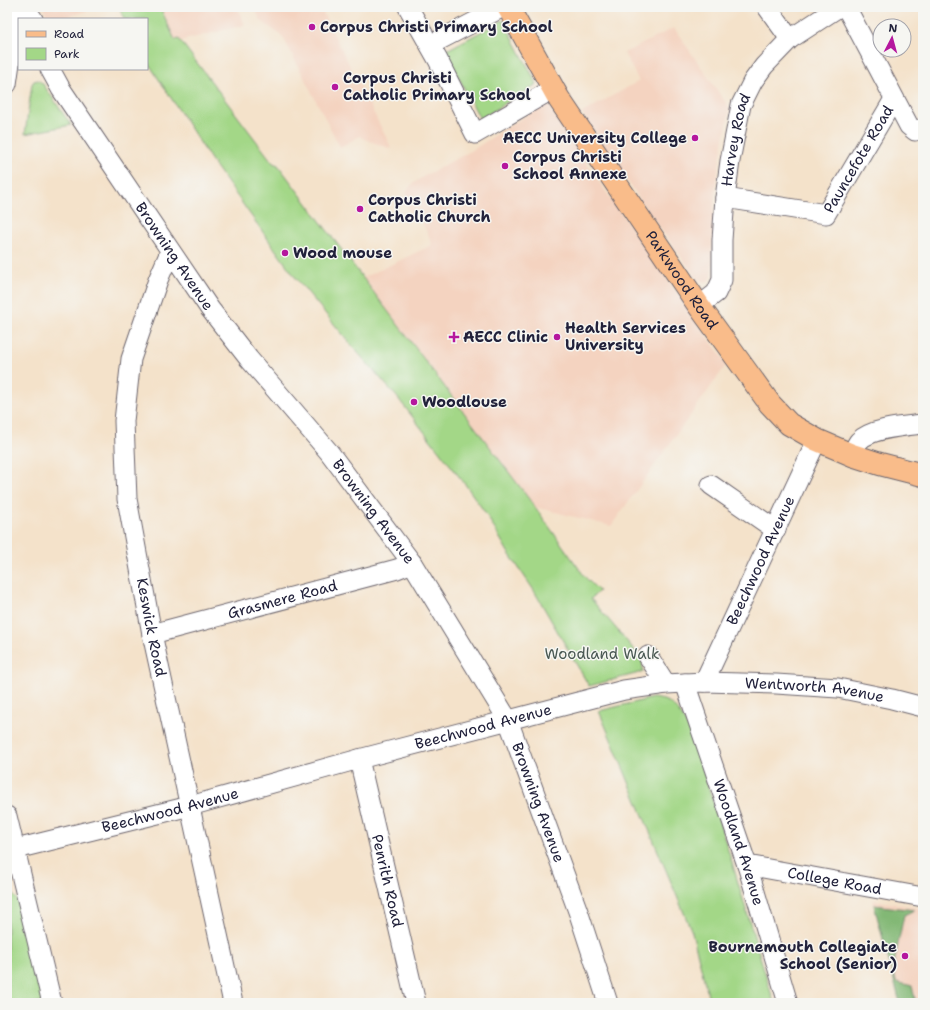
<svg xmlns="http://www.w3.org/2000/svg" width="930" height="1010" viewBox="0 0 930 1010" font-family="'Shantell Sans',sans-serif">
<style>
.built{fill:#f4d3c0}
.green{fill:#a3d787;stroke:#627c61}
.forest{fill:#82b874;stroke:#526d58}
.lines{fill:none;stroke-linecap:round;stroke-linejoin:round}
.minor-casing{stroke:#6c656d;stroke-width:21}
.major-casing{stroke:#6c656d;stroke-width:24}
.minor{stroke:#fff;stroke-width:19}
.major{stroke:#f9bc8a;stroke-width:22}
.poi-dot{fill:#b5179e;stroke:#f6f6f2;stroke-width:1.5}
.labels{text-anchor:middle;stroke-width:3;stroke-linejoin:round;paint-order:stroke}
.poi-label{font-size:15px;font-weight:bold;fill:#22223b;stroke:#f6f6f2;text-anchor:start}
.street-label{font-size:15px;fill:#22223b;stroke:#f6f6f2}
.park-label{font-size:15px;fill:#495852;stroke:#f6f6f2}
</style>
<rect width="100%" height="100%" fill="#f6f6f2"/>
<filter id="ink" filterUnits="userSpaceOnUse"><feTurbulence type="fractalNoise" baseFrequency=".025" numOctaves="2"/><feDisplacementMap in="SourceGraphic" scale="8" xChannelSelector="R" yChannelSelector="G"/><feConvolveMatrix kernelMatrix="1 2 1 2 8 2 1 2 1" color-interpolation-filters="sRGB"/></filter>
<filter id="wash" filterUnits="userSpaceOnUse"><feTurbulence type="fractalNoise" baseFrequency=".012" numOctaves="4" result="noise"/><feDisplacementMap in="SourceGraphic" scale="16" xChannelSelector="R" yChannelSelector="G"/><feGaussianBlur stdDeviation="0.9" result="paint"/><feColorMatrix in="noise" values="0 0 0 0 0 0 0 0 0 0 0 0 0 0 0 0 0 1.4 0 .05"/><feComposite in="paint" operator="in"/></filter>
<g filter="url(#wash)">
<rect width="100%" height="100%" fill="#f4e2ca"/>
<!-- built -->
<path class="built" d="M 44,7 L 101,7 L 59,19 L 47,19 Z
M 160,7 L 237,7 L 245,25 L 180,41 L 179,39 L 175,41 Z
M 255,7 L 320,7 L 392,149 L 364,139 L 360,136 L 340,147 L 283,37 L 260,20 Z
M 674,28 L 730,109 L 720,158 L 715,193 L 712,243 L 712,277 L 708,281 L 705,282 L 697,279 L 645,207 L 582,113 L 639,81 L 624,53 Z
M 547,102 L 590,169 L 727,364 L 611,526 L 535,507 L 363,278 L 432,245 L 428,234 L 420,219 L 415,222 L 403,199 L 406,198 L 407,191 L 411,185 L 426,175 L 471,151 Z
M 873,900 L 923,909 L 923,1003 L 900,1003 Z"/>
<!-- green -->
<path class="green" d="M 119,7 L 160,7 L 175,40 L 179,39 L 273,163 L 278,165 L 535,507 L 585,577 L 599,591 L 591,599 L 642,659 L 643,672 L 589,686 L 533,589 L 508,552 L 486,514 L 465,484 L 397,397 L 359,354 L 295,277 L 212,161 L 147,61 L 147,19 L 124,19 Z
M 503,20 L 537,84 L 480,119 L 445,51 Z
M 38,80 L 43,84 L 71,125 L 25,134 L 32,84 L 34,81 Z
M 653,698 C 657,699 662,699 666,701 C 679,707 686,724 693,737 L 733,866 L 774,1003 L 710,1003 L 692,932 L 599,711 Z
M 7,889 L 22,904 L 48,1003 L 7,1003 Z"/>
<!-- forest -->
<path class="forest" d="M 874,905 L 914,910 L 904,915 L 893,968 L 896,982 L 912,986 L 916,1003 L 900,1003 Z"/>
</g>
<g filter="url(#ink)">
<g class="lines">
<!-- minor casing -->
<g class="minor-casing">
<g id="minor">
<path d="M 408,7 L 438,60 L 475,134 L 553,89"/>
<path d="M 767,7 L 790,39"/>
<path d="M 846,7 L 909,126 L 915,131 L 923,128"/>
<path d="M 18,8 L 28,12 L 33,19"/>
<path d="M 430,45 L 503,7"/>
<path id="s1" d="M 50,69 L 61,89 L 210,309 L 249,359 L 329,452 L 412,563 L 508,720 L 579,914 L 608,1003"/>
<path d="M 7,84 L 18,7"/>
<path id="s2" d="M 725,198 L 826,214 L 894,99"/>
<path id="s3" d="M 170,252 L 158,280 L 131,359 L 124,421 L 127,499 L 152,634 L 233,1003"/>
<path id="s4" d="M 699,306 L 716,293 L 722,280 L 722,240 L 725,198 L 730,161 L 741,105 L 753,81 L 764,66 L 790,39 L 839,7"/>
<path d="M 852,455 C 854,451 856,444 859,441 C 871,428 906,426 923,424"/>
<path d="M 711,485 L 776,530"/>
<path id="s5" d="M 152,634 L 397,569 L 412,563"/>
<path d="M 648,656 L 666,684"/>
<path id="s6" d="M 704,682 L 817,440"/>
<path id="s7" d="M 685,683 L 747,865 L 788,1003"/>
<path id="s8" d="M 359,759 L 416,1003"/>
<path d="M 7,816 L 52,1003"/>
<path id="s9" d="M 7,850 L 16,849 L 190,806 L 359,759 L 624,690 L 666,684 L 704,682 L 776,684 L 838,688 L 892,699 L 923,707"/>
<path id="s10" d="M 747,865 L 923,897"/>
</g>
</g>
<!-- major casing -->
<g class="major-casing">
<g id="major">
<path id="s11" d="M 508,7 L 559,99 L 699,306 L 770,404 L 789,424 L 817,440 L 852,455 L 880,464 L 923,475"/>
</g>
</g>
<!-- minor -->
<use href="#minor" class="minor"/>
<!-- major -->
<use href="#major" class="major"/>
</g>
</g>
<!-- markers -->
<g class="poi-dot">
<circle cx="312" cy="27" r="4"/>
<circle cx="335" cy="87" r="4"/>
<circle cx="695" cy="138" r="4"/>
<circle cx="505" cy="166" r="4"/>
<circle cx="360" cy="209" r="4"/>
<circle cx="285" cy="253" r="4"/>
<path d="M452 331h4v4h4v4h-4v4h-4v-4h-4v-4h4z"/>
<circle cx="557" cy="337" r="4"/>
<circle cx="414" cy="402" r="4"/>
<circle cx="905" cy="956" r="4"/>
</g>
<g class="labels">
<!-- poi labels -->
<g class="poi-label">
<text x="320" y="32">Corpus Christi Primary School</text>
<text x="343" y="83">Corpus Christi<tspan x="343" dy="17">Catholic Primary School</tspan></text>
<text x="687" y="143" text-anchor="end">AECC University College</text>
<text x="513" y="162">Corpus Christi<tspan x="513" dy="17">School Annexe</tspan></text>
<text x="368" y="205">Corpus Christi<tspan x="368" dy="17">Catholic Church</tspan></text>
<text x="293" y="258">Wood mouse</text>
<text x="565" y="333">Health Services<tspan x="565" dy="17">University</tspan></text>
<text x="463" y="342">AECC Clinic</text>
<text x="422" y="407">Woodlouse</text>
<text x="897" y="952" text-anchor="end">Bournemouth Collegiate<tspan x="897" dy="17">School (Senior)</tspan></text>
</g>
<!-- street labels -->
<g class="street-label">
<text dy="5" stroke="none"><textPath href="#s4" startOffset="177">Harvey Road</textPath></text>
<text dy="5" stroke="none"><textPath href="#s2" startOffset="166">Pauncefote Road</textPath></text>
<text dy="5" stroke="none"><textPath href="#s1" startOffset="225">Browning Avenue</textPath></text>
<text dy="5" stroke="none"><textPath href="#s11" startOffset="324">Parkwood Road</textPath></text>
<text dy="5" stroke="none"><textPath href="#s1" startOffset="549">Browning Avenue</textPath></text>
<text dy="5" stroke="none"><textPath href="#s6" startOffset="134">Beechwood Avenue</textPath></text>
<text dy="5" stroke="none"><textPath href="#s5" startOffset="135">Grasmere Road</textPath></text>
<text dy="5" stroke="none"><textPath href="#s3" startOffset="385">Keswick Road</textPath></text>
<text dy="5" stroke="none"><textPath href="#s9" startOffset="829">Wentworth Avenue</textPath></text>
<text dy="5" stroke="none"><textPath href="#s9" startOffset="492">Beechwood Avenue</textPath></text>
<text dy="5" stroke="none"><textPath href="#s1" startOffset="885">Browning Avenue</textPath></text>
<text dy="5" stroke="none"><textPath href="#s9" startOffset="168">Beechwood Avenue</textPath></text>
<text dy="5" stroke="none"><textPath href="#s7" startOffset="168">Woodland Avenue</textPath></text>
<text dy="5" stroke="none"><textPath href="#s8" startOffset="125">Penrith Road</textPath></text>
<text dy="5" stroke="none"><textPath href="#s10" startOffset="89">College Road</textPath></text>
</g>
<!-- park labels -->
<g class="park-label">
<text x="602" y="659">Woodland Walk</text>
</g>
</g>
<!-- margin -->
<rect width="930" height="1010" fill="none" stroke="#f6f6f2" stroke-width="24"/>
<!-- legend -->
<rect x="18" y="18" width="130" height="52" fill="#f6f6f2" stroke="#a1a1a9"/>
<rect x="26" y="31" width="20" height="6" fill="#f9bc8a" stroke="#a1a1a9"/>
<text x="54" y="38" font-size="12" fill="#22223b">Road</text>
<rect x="26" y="48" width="20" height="12" fill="#a3d787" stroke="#a1a1a9"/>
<text x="54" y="58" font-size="12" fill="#22223b">Park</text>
<!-- north arrow -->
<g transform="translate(892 38) rotate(6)"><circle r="19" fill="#f6f6f2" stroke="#a1a1a9"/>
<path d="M0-3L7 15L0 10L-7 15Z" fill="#b5179e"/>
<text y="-6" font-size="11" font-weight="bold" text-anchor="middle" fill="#22223b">N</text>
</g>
</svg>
